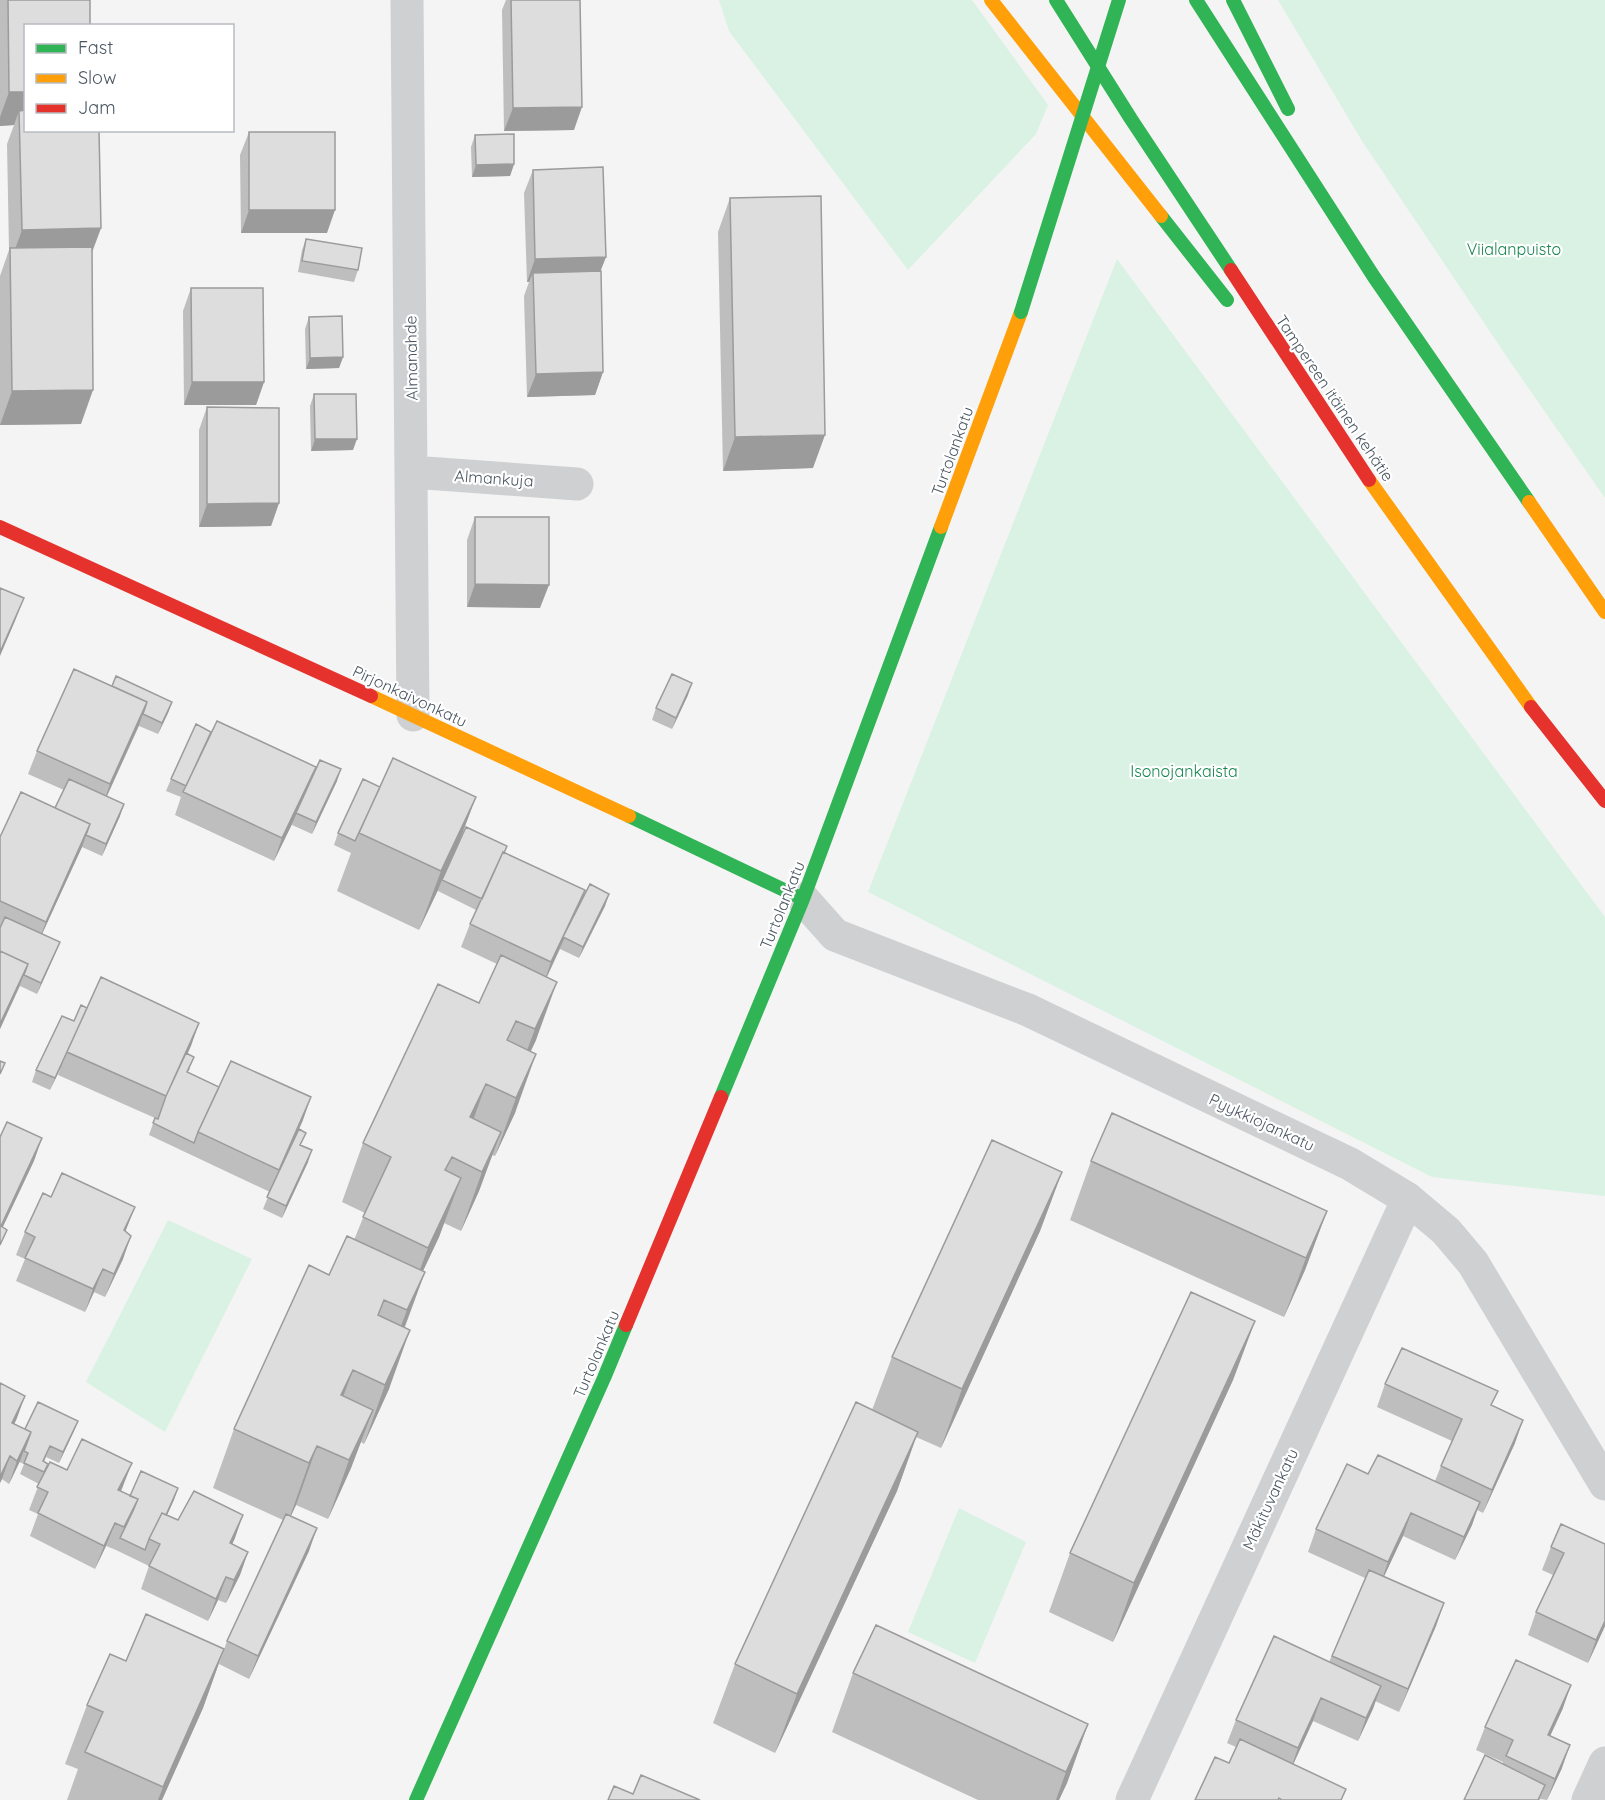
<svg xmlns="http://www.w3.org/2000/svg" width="1605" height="1800" viewBox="0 0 1605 1800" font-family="Quicksand,sans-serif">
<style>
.green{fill:#d9f2e3}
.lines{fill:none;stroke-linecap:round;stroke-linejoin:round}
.street{stroke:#ced0d2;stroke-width:33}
.fast{stroke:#30b455;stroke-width:14}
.slow{stroke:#ff9f0a;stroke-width:14}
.jam{stroke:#e5322d;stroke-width:14}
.fast-bridge{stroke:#30b455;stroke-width:14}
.wall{fill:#bebebf}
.shaded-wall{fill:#9b9b9b}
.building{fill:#ddddde;stroke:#9b9b9b;stroke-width:1.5}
.labels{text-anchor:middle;stroke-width:4.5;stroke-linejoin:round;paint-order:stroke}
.park-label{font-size:16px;fill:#17864f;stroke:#fff}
.street-label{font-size:16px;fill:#4a5661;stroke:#fff}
</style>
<rect width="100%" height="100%" fill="#f4f4f4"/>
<!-- green -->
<path class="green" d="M 719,0 L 972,0 L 1048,105 L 1036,134 L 908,270 L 729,31 Z
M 1278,0 L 1605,0 L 1605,498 L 1511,363 L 1362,141 Z
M 1117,259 L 1605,917 L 1605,1196 L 1432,1177 L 868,892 Z
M 168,1220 L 252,1259 L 165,1432 L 86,1382 Z
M 959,1508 L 1026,1542 L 975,1663 L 908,1632 Z"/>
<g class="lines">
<!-- street -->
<path class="street" d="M 407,0 L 413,715
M 412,472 L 577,484
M 803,899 L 835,935 L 1028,1010 L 1350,1164 L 1408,1199 L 1446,1231 L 1473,1263 L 1605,1484
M 1132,1800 L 1408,1199
M 1588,1800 L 1605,1763"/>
<!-- fast -->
<path class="fast" d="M 1056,0 L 1131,119 L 1231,270
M 1196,0 L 1374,277 L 1529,502
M 1233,0 L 1288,109
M 1161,216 L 1227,300
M 629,816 L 803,899
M 721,1097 L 803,899 L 941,527
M 416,1800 L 604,1378 L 626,1325"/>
<!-- slow -->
<path class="slow" d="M 991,0 L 1161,216
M 1369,480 L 1531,707
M 1529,502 L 1605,612
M 941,527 L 1021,312
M 371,696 L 629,816"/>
<!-- jam -->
<path class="jam" d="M 1231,270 L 1369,480
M 0,527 L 371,696
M 1531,707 L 1605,801
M 626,1325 L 721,1097"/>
<!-- fast-bridge -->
<path class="fast-bridge" d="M 1021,312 L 1119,0"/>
</g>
<!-- wall -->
<path class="wall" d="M 0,0 L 8,0 L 26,26 L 101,228 L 92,253 L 81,424 L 0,425 L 0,276 L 9,250 L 7,144 L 14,125 L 0,126 Z
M 506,0 L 580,0 L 574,130 L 504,131 L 502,10 Z
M 249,132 L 327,233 L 241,233 L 240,155 Z
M 475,135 L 514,164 L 510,176 L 472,177 L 471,147 Z
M 533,170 L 606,257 L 600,271 L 603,372 L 595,395 L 527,397 L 524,296 L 529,282 L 527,282 L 524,193 Z
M 730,198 L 813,468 L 723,471 L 718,232 Z
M 306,239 L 358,270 L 354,282 L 298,272 L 302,250 Z
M 191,288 L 264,382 L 256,405 L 184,405 L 183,311 Z
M 309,317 L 343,357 L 339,368 L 306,369 L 305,329 Z
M 314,394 L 353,450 L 311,451 L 310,406 Z
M 207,407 L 279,503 L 271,526 L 199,527 L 199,430 Z
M 475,517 L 540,608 L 467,607 L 467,540 Z
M 112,686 L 172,702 L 168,713 L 158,734 L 139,726 L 107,796 L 120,816 L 102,856 L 82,847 L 42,934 L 55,954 L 37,994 L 20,986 L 0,1029 L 0,837 L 55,808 L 64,790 L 28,774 L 37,751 Z
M 688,695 L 672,729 L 652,720 L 656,708 Z
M 211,732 L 337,781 L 312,834 L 292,825 L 293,822 L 274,861 L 175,815 L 181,797 L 166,791 L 171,779 Z
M 363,779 L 459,843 L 505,853 L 585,890 L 580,902 L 609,894 L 605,906 L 579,958 L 560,949 L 547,977 L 536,1040 L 531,1051 L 515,1113 L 495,1156 L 492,1155 L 479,1191 L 461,1231 L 444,1223 L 439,1237 L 423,1271 L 425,1272 L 405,1327 L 389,1389 L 364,1444 L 361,1442 L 351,1468 L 328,1519 L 296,1505 L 291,1516 L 309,1551 L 249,1679 L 219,1664 L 227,1641 L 283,1520 L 213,1488 L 234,1429 L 329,1275 L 354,1240 L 365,1213 L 342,1202 L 363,1143 L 479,1003 L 497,964 L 461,947 L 470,924 L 476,910 L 438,891 L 438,890 L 419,930 L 337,891 L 351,853 L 334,845 L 338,833 Z
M 87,1008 L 199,1023 L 187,1054 L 190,1069 L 188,1072 L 219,1087 L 303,1120 L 299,1129 L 301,1146 L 308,1162 L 282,1218 L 263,1209 L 270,1192 L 149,1135 L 155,1118 L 58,1075 L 61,1067 L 50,1090 L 32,1082 L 36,1070 L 74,1021 Z
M 1091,1161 L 1327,1211 L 1305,1270 L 1284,1317 L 1070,1220 Z
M 1062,1172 L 1040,1231 L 941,1448 L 916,1437 L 897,1491 L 775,1753 L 713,1723 L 735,1664 L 872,1410 L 892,1357 Z
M 126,1231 L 123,1259 L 105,1297 L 94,1292 L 85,1312 L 16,1281 L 25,1259 L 16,1255 L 25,1232 Z
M 1255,1321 L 1233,1380 L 1113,1642 L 1049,1612 L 1070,1553 Z
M 0,1383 L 17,1418 L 14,1424 L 25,1429 L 78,1421 L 73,1433 L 59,1463 L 46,1457 L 44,1462 L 67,1470 L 123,1486 L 121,1492 L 130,1496 L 178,1488 L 167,1515 L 178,1520 L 235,1538 L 232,1544 L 248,1552 L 240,1575 L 226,1603 L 218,1600 L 208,1621 L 141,1589 L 149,1566 L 116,1550 L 106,1546 L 95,1569 L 30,1536 L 38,1514 L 29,1510 L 39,1484 L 20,1474 L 24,1464 L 19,1462 L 20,1461 L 9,1484 L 2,1479 L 0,1483 Z
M 1385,1384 L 1492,1406 L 1515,1443 L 1483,1513 L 1477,1510 L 1472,1525 L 1455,1560 L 1403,1536 L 1384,1576 L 1444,1603 L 1436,1626 L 1399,1712 L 1375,1701 L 1358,1741 L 1313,1721 L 1293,1765 L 1342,1800 L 1195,1800 L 1229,1763 L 1236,1747 L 1227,1743 L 1236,1720 L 1329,1662 L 1365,1578 L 1308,1552 L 1316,1529 L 1368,1474 L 1435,1481 L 1441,1466 L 1452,1441 L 1377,1407 Z
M 1605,1544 L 1605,1626 L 1588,1663 L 1528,1635 L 1536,1612 L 1553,1575 L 1542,1570 L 1551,1547 Z
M 224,1649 L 203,1708 L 162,1800 L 67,1800 L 78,1769 L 65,1764 L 87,1705 L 126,1661 Z
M 853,1673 L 1088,1724 L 1067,1783 L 1059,1800 L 978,1800 L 832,1732 Z
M 1563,1708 L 1550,1736 L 1562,1768 L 1547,1800 L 1540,1799 L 1540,1800 L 1464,1800 L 1503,1764 L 1503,1762 L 1476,1750 L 1485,1727 Z"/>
<!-- shaded-wall -->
<path class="shaded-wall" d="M 9,92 L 26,92 L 26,125 L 19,111 L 14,125 L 0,126 L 0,117 Z
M 582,107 L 574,130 L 504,131 L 513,108 Z
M 514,164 L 510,176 L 472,177 L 476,165 Z
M 249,210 L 335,210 L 327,233 L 241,233 Z
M 101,228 L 88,262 L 10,263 L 22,230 Z
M 606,257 L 597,280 L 533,273 L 529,282 L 527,282 L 535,259 Z
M 343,357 L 339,368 L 306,369 L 310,358 Z
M 603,372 L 595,395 L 527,397 L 536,374 Z
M 192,382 L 264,382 L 256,405 L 184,405 Z
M 93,390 L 81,424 L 0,425 L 12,391 Z
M 825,435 L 813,468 L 723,471 L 735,437 Z
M 315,439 L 357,439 L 353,450 L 311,451 Z
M 279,503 L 271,526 L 199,527 L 207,504 Z
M 475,584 L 549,585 L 540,608 L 467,607 Z
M 24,598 L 15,621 L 0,656 L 0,652 Z
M 692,683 L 688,695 L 672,729 L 676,718 Z
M 147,702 L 139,725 L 102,807 L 110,784 Z
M 172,702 L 168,713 L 158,734 L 162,723 Z
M 316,767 L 293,822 L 274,861 L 282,838 Z
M 341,769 L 337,781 L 312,834 L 316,822 Z
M 476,797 L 454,856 L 442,880 L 438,890 L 419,930 L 441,871 Z
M 124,804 L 120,816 L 102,856 L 106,844 Z
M 90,824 L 82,847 L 37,945 L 46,922 Z
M 585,890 L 576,913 L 543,985 L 551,962 Z
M 609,894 L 605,906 L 579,958 L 583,947 Z
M 60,942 L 55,954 L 37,994 L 41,983 Z
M 28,964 L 19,987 L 0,1029 L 0,1024 Z
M 557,982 L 536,1040 L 513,1088 L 535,1029 Z
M 199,1023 L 191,1046 L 158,1119 L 166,1096 Z
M 536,1054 L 515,1113 L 495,1156 L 516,1098 Z
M 65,1056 L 61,1067 L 50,1090 L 55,1078 Z
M 486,1084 L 465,1143 L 470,1117 Z
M 311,1097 L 303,1120 L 270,1193 L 279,1170 Z
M 501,1132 L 479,1191 L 461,1231 L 482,1172 Z
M 42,1138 L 34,1161 L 0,1233 L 0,1229 Z
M 312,1150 L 308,1162 L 282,1218 L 286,1206 Z
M 1062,1172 L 1040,1231 L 941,1448 L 962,1389 Z
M 461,1178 L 439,1237 L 406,1307 L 428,1248 Z
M 135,1207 L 126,1230 L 116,1253 L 124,1230 Z
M 1327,1211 L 1305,1270 L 1284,1317 L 1306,1258 Z
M 131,1236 L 123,1259 L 105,1297 L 114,1274 Z
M 103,1269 L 94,1292 L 85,1312 L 93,1289 Z
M 425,1272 L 403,1331 L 385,1369 L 407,1310 Z
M 1255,1321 L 1233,1380 L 1113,1642 L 1134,1583 Z
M 410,1330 L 389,1389 L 364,1444 L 385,1385 Z
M 353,1370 L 331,1429 L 341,1395 Z
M 25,1396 L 17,1418 L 9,1435 L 12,1423 Z
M 373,1410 L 351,1468 L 328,1519 L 349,1460 Z
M 1523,1420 L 1515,1443 L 1483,1513 L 1492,1490 Z
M 78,1421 L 73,1433 L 59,1463 L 63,1452 Z
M 31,1432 L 24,1451 L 24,1450 L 20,1461 L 9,1484 L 17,1461 Z
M 918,1432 L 897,1491 L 775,1753 L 797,1694 Z
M 317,1446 L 296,1505 L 288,1522 L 309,1463 Z
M 10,1456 L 2,1479 L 0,1483 L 0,1477 Z
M 132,1463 L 123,1486 L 115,1502 L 118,1490 Z
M 178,1488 L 174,1500 L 162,1526 L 164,1519 Z
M 1480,1502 L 1472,1525 L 1455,1560 L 1464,1537 Z
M 1411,1513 L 1403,1536 L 1380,1585 L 1388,1562 Z
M 243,1515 L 235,1538 L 222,1566 L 230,1543 Z
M 115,1523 L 106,1546 L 95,1569 L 104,1546 Z
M 317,1528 L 309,1551 L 249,1679 L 258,1656 Z
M 248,1552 L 240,1575 L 226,1603 L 234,1580 Z
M 226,1577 L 218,1600 L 208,1621 L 216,1599 Z
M 1444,1603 L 1436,1626 L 1399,1712 L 1408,1689 Z
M 1605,1621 L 1605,1626 L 1588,1663 L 1596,1640 Z
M 224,1649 L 203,1708 L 162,1800 L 158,1800 L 163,1787 Z
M 1571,1685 L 1563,1708 L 1540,1758 L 1548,1735 Z
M 1381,1686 L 1373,1709 L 1358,1741 L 1366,1718 Z
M 1321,1698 L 1313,1721 L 1290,1771 L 1298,1748 Z
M 1088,1724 L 1067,1783 L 1059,1800 L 1056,1800 L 1066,1772 Z
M 1570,1745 L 1562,1768 L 1547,1800 L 1555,1779 Z"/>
<!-- building -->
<path class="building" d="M 8,0 L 90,0 L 90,26 L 26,26 L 26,92 L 9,92 Z
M 511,0 L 580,0 L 582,107 L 513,108 Z
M 26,110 L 26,130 L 99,130 L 101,228 L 22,230 L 19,111 Z
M 249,132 L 335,132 L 335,210 L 249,210 Z
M 514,134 L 514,164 L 476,165 L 475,135 Z
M 603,167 L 606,257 L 535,259 L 533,170 Z
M 821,196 L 825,435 L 735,437 L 730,198 Z
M 306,239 L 362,248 L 358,270 L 302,261 Z
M 92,247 L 93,390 L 12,391 L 10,248 Z
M 601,271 L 603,372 L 536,374 L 533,273 Z
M 191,288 L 263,288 L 264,382 L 192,382 Z
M 342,316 L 343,357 L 310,358 L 309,317 Z
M 314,394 L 356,394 L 357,439 L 315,439 Z
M 207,407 L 279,408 L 279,503 L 207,504 Z
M 475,517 L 549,517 L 549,585 L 475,584 Z
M 0,588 L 24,598 L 0,652 Z
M 74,669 L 147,702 L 110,784 L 37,751 Z
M 672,674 L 692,683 L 676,718 L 656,708 Z
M 116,676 L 172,702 L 162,723 L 143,714 L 147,702 L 112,686 Z
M 217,721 L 316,767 L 282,838 L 183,792 Z
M 196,724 L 211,732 L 186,786 L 171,779 Z
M 393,758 L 476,797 L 441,871 L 359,833 Z
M 320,760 L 341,769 L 316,822 L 296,813 Z
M 69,779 L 124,804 L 106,844 L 86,835 L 90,824 L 55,808 Z
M 363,779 L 380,787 L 355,841 L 338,833 Z
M 21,792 L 90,824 L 46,922 L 0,901 L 0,837 Z
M 466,827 L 507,846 L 504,853 L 503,852 L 482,899 L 442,880 Z
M 503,852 L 585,890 L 551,962 L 470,924 Z
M 590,884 L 609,894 L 583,947 L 563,937 Z
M 5,917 L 60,942 L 41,983 L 24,975 L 28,964 L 0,951 L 0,928 Z
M 0,951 L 28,964 L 0,1024 Z
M 501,955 L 557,982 L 535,1029 L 516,1021 L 507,1040 L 536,1054 L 516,1098 L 486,1084 L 470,1117 L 501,1132 L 482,1172 L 452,1157 L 445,1170 L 461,1178 L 428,1248 L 363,1217 L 391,1157 L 363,1143 L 438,984 L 479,1003 Z
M 101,977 L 199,1023 L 166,1096 L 67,1052 Z
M 81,1005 L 87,1008 L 55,1078 L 36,1070 L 62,1016 L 74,1021 Z
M 186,1053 L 194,1057 L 187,1072 L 219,1087 L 198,1132 L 194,1143 L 153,1123 L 155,1118 L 158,1119 L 166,1096 Z
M 0,1061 L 5,1063 L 0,1074 Z
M 231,1061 L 311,1097 L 279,1170 L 198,1132 Z
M 1112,1113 L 1327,1211 L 1306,1258 L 1091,1161 Z
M 7,1122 L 42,1138 L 1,1226 L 7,1230 L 0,1245 L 0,1137 Z
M 299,1129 L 306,1133 L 300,1145 L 312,1150 L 286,1206 L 267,1197 Z
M 992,1140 L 1062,1172 L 962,1389 L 892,1357 Z
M 62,1173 L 135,1207 L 124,1230 L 131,1236 L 114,1274 L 103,1269 L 93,1289 L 25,1258 L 35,1237 L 25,1232 L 43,1193 L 51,1197 Z
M 347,1236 L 425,1272 L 407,1310 L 384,1300 L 378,1315 L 410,1330 L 385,1385 L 353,1370 L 341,1395 L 373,1410 L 349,1460 L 317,1446 L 309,1463 L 234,1429 L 309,1265 L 329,1275 Z
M 1191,1292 L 1255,1321 L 1134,1583 L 1070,1553 Z
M 1402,1348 L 1498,1391 L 1491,1405 L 1523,1420 L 1492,1490 L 1441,1466 L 1462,1419 L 1385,1384 Z
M 0,1383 L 25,1396 L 12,1423 L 31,1432 L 17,1461 L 10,1456 L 0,1477 Z
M 38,1402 L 78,1421 L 63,1452 L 50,1446 L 43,1461 L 48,1464 L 44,1472 L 24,1463 L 28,1453 L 24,1451 L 31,1432 L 25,1429 Z
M 856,1402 L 918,1432 L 797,1694 L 735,1664 Z
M 82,1439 L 132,1463 L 118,1490 L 138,1499 L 124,1527 L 115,1523 L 104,1546 L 38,1513 L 48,1492 L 37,1487 L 50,1462 L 67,1470 Z
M 1378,1455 L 1480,1502 L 1464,1537 L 1411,1513 L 1388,1562 L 1316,1529 L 1347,1464 L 1368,1474 Z
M 141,1471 L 178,1488 L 166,1515 L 162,1513 L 149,1539 L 145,1550 L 120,1538 L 133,1511 L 138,1499 L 130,1496 Z
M 194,1491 L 243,1515 L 230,1543 L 248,1552 L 234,1580 L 226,1577 L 216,1599 L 149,1566 L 160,1544 L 149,1539 L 162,1513 L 178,1520 Z
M 286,1514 L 317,1528 L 258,1656 L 227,1641 Z
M 1561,1524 L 1605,1544 L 1605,1621 L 1596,1640 L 1536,1612 L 1564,1553 L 1551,1547 Z
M 1369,1570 L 1444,1603 L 1408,1689 L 1332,1656 Z
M 146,1614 L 224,1649 L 163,1787 L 85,1752 L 103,1712 L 87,1705 L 110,1654 L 126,1661 Z
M 876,1625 L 1088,1724 L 1066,1772 L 853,1673 Z
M 1274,1636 L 1381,1686 L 1366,1718 L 1321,1698 L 1298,1748 L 1236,1720 Z
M 1516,1660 L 1571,1685 L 1548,1735 L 1570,1745 L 1555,1779 L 1506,1756 L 1513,1740 L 1485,1727 Z
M 1240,1739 L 1346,1789 L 1341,1800 L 1282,1800 L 1279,1798 L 1278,1800 L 1195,1800 L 1215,1757 L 1229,1763 Z
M 1485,1755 L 1545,1785 L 1538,1800 L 1464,1800 Z
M 641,1775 L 700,1800 L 608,1800 L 614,1786 L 633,1794 Z"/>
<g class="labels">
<!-- park labels -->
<g class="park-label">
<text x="1514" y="255">Viialanpuisto</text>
<text x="1184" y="777">Isonojankaista</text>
</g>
<!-- street labels -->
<g class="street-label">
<text transform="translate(411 358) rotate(-91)" y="6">Almanahde</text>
<text transform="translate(1335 398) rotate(56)" y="6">Tampereen itäinen kehätie</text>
<text transform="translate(952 451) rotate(-70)" y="6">Turtolankatu</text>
<text transform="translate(494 478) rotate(4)" y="6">Almankuja</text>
<text transform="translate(410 696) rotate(25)" y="6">Pirjonkaivonkatu</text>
<text transform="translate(782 905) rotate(-68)" y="6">Turtolankatu</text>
<text transform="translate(1262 1122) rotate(25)" y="6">Pyykkiojankatu</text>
<text transform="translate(596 1354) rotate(-67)" y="6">Turtolankatu</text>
<text transform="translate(1270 1499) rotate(-65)" y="6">Mäkituvankatu</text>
</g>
</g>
<!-- legend -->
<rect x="24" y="24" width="210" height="108" fill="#ffffff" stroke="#b7bbc0" stroke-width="1.5"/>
<rect x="36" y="44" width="30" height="9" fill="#30b455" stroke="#b7bbc0" stroke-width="1.5"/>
<text x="78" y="54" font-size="18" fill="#4a5661">Fast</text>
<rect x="36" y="74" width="30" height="9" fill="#ff9f0a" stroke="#b7bbc0" stroke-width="1.5"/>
<text x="78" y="84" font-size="18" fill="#4a5661">Slow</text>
<rect x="36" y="104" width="30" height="9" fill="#e5322d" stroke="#b7bbc0" stroke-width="1.5"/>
<text x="78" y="114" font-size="18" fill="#4a5661">Jam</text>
</svg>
